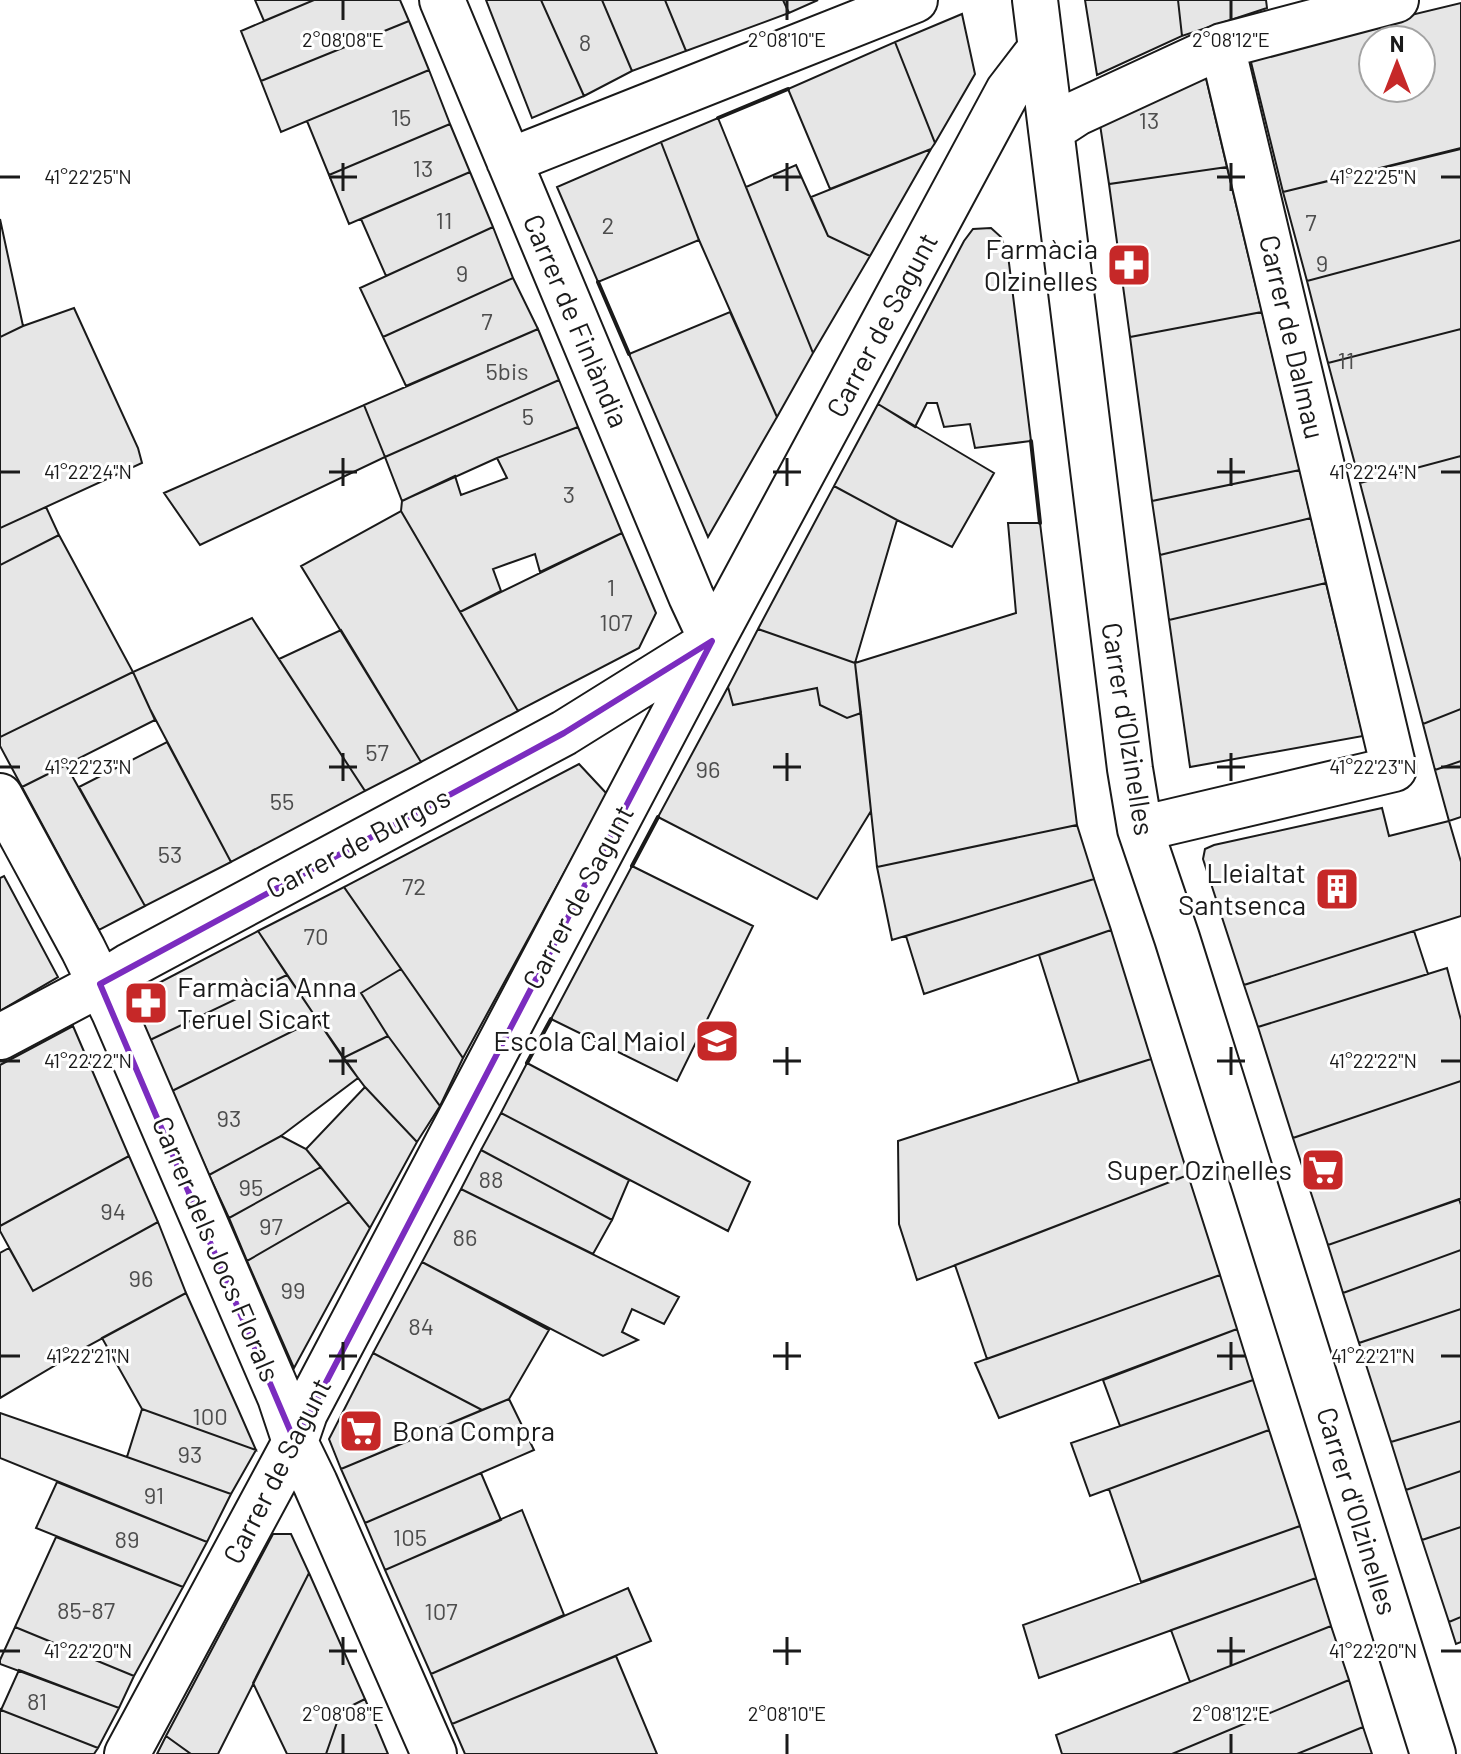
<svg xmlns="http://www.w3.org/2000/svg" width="1461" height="1754" viewBox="0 0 1461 1754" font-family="Barlow,sans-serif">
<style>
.building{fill:#e6e6e6;stroke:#1a1a1a;stroke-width:2;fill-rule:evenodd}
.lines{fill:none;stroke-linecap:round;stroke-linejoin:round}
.minor-casing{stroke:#1a1a1a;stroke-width:48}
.minor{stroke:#fff;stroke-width:44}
.wall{stroke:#1a1a1a;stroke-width:4}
.marked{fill:none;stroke:#7b2cbf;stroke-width:6;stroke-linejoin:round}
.ticks{fill:none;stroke:#1a1a1a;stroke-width:3}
.labels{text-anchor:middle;stroke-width:6;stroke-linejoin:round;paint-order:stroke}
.number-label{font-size:24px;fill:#4d4d4d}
.poi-label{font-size:28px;fill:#1a1a1a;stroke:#fff;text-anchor:end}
.street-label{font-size:28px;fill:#1a1a1a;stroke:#fff}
.ticks-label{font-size:20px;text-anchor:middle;fill:#1a1a1a;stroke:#fff;stroke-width:6;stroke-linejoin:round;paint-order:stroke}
</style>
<rect width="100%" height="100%" fill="#fff"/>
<!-- building -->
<path class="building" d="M 255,0 L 314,0 L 264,21 Z
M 314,0 L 400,0 L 409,21 L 261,81 L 241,31 Z
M 486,0 L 541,0 L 584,96 L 532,118 Z
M 541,0 L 602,0 L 632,71 L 584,96 Z
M 602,0 L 665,0 L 686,51 L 632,71 Z
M 665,0 L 783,0 L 789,13 L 686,51 Z
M 783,0 L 818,0 L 789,13 Z
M 1085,0 L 1178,0 L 1182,36 L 1097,75 Z
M 1178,0 L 1266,0 L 1267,8 L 1182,36 Z
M 1461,3 L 1461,148 L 1283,192 L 1249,54 ZM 1373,40 L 1421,40 L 1421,88 L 1373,88 Z
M 962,14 L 975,74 L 935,143 L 895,42 Z
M 409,21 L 429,70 L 281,132 L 261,81 Z
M 895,42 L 935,143 L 931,149 L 830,189 L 788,89 Z
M 429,70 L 450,124 L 329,175 L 307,121 Z
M 1206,78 L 1227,167 L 1109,184 L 1099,118 Z
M 718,118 L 813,353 L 777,417 L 699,240 L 661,142 Z
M 450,124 L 470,172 L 349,224 L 329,175 Z
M 661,142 L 699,240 L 598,282 L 557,187 Z
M 931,149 L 870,256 L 828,236 L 811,197 Z
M 1461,149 L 1461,240 L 1307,281 L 1283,192 Z
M 796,165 L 828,236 L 870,256 L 813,353 L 746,187 Z
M 1227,167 L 1262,312 L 1130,337 L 1109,184 Z
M 470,172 L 493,227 L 386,276 L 361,219 Z
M 0,219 L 23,326 L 0,337 Z
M 493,227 L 513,278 L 383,337 L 360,288 Z
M 991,228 L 1001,237 L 1008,255 L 1031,441 L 975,448 L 970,424 L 944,427 L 937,403 L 927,403 L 915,427 L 878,404 L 964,241 L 973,229 Z
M 1461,240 L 1461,329 L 1328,363 L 1307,281 Z
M 513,278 L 538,329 L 406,386 L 383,337 Z
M 74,308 L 138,448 L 142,463 L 0,528 L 0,337 L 23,326 Z
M 730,312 L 777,417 L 708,537 L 629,354 Z
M 1262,312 L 1300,470 L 1152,501 L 1130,337 Z
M 538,329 L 559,380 L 385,457 L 364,405 Z
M 1461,329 L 1461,456 L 1360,483 L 1328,363 Z
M 559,380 L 578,427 L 497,458 L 402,501 L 385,457 Z
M 878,404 L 994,473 L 952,547 L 897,520 L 834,486 Z
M 364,405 L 385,457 L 200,545 L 164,493 Z
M 578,427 L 622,533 L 540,572 L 535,554 L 493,569 L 501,591 L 460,612 L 401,511 L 402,501 L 455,476 L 461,495 L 507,478 L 497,458 Z
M 1461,456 L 1461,709 L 1423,724 L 1360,483 Z
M 1300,470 L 1311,518 L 1160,555 L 1152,501 Z
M 834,486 L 897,520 L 855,663 L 758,629 Z
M 46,507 L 59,535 L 0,565 L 0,528 Z
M 401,511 L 518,711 L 421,762 L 301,566 Z
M 1311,518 L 1326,583 L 1169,620 L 1160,555 Z
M 1008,523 L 1040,523 L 1077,825 L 877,867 L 855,663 L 1016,613 Z
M 622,533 L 656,613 L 639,648 L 518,711 L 460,612 Z
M 59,535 L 133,672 L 0,737 L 0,565 Z
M 1326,583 L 1363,736 L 1190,767 L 1169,620 Z
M 252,618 L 365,791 L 231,862 L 150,709 L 133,672 Z
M 758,629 L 855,663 L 861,713 L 847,718 L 820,705 L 817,688 L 733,705 L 728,687 Z
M 341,630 L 421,762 L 365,791 L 279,659 Z
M 133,672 L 155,720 L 22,787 L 0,746 L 0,737 Z
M 728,687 L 733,705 L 817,688 L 820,705 L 847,718 L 861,713 L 871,811 L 817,899 L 658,817 Z
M 1461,709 L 1461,761 L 1435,770 L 1423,724 Z
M 167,742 L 231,862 L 145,906 L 79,787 Z
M 1461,761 L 1461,817 L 1449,821 L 1435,770 Z
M 579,764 L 607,794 L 463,1058 L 344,887 Z
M 66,765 L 145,906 L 99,930 L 22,787 Z
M 1382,808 L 1389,836 L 1449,821 L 1461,862 L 1461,916 L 1244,985 L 1203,859 L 1205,849 L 1214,845 Z
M 1077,825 L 1094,879 L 892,940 L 877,867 Z
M 632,866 L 753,926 L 677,1081 L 551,1019 Z
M 4,876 L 58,977 L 0,1011 L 0,878 Z
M 1094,879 L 1111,930 L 924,994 L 906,936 Z
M 344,887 L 401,969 L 361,993 L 388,1036 L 343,1058 L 258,931 Z
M 1111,930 L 1151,1059 L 1079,1082 L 1039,955 Z
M 258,931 L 287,975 L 150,1040 L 130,998 Z
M 1414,931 L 1428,974 L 1258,1027 L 1244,985 Z
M 1447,968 L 1461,1020 L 1461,1081 L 1293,1138 L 1258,1027 Z
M 401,969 L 463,1058 L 440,1106 L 388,1036 L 361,993 Z
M 287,975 L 317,1019 L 172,1091 L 150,1040 Z
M 317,1019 L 358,1078 L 281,1136 L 209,1175 L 172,1091 Z
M 73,1026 L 129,1156 L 0,1226 L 0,1065 Z
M 388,1036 L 440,1106 L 417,1142 L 365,1087 L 343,1058 Z
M 1151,1059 L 1188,1175 L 917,1280 L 899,1224 L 898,1141 Z
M 527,1063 L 750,1182 L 728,1231 L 501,1113 Z
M 1461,1081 L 1461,1199 L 1328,1245 L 1293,1138 Z
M 365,1087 L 417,1142 L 370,1228 L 306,1149 Z
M 501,1113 L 629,1180 L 612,1220 L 481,1150 Z
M 281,1136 L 306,1149 L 321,1167 L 229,1218 L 209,1175 Z
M 481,1150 L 612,1220 L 593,1254 L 461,1189 Z
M 129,1156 L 158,1222 L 33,1291 L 0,1231 L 0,1226 Z
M 321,1167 L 349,1202 L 247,1261 L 229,1218 Z
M 1188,1175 L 1220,1275 L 987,1359 L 955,1265 Z
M 461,1189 L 679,1297 L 664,1324 L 632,1309 L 622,1332 L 638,1340 L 603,1356 L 422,1262 Z
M 1459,1199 L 1461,1205 L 1461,1250 L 1343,1293 L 1328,1245 Z
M 349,1202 L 370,1228 L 294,1368 L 247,1261 Z
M 158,1222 L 186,1293 L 86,1347 L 0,1398 L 0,1253 L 9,1248 L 33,1291 Z
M 1461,1250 L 1461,1309 L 1359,1343 L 1343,1293 Z
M 422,1262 L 549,1330 L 509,1399 L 482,1410 L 373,1353 Z
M 1220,1275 L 1237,1329 L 999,1418 L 975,1363 Z
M 186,1293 L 238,1409 L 256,1450 L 142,1409 L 102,1338 Z
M 1461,1309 L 1461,1421 L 1391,1442 L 1359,1343 Z
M 1237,1329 L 1253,1380 L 1120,1426 L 1103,1380 Z
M 373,1353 L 482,1410 L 341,1469 L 329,1439 Z
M 1253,1380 L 1269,1430 L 1090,1496 L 1071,1443 Z
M 509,1399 L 534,1450 L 365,1523 L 341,1469 Z
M 142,1409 L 256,1450 L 231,1494 L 127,1457 Z
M 0,1413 L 127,1457 L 231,1494 L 207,1542 L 0,1458 Z
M 1461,1421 L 1461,1471 L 1406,1490 L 1391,1442 Z
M 1269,1430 L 1300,1526 L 1141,1582 L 1109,1489 Z
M 1461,1471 L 1461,1527 L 1422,1540 L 1406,1490 Z
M 481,1473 L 501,1520 L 385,1570 L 365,1523 Z
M 57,1482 L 207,1542 L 183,1587 L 36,1528 Z
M 522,1510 L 564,1615 L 431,1674 L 385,1570 Z
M 1300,1526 L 1316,1578 L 1039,1678 L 1023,1625 Z
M 1461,1527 L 1461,1617 L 1449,1622 L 1422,1540 Z
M 273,1534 L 291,1534 L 309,1573 L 218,1754 L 191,1754 L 166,1736 Z
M 56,1537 L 183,1587 L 134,1676 L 15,1627 Z
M 309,1573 L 365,1699 L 341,1711 L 326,1754 L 287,1754 L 253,1683 Z
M 1316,1578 L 1331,1626 L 1190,1682 L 1171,1630 Z
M 628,1588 L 651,1641 L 452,1724 L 431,1674 Z
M 1461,1617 L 1461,1642 L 1456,1644 L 1449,1622 Z
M 1331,1626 L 1349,1680 L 1172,1754 L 1062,1754 L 1056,1735 Z
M 15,1627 L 134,1676 L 119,1708 L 0,1664 L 0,1660 Z
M 616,1656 L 657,1754 L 465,1754 L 452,1724 Z
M 19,1670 L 119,1708 L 98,1748 L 1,1710 Z
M 1349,1680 L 1363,1727 L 1297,1754 L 1172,1754 Z
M 365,1699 L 388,1754 L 326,1754 L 341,1711 Z
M 0,1709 L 1,1710 L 98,1748 L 94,1754 L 0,1754 Z
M 1363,1727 L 1372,1754 L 1297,1754 Z
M 166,1736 L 191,1754 L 157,1754 Z"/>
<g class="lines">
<!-- minor casing -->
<g class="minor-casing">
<path id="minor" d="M 442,0 L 691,596 L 712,641
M 1035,0 L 1130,769 L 1140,829 L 1177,938 L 1433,1754
M 1051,130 L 1077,113 L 1222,46 L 1396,0
M 509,161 L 915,0
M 0,796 L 83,949 L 114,1012 L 280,1397 L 295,1442 L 315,1483 L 434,1754
M 1140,829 L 1394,769 L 1222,46
M 0,1037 L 100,984 L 129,966 L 564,733 L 710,642
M 127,1754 L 295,1442 L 305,1413 L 712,641 L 1008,91 L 1041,48"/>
</g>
<!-- minor -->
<use href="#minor" class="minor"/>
<!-- wall -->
<path class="wall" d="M 718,118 L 788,89
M 598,282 L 629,354
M 1031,441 L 1040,523
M 632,866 L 658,817
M 527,1063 L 551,1019"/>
</g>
<!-- marked area -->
<path class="marked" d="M 712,641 L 295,1442 L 100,984 L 564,733 Z"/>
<!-- ticks -->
<path class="ticks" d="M 343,0 L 343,20M 787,0 L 787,20M 1231,0 L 1231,20M 343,163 L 343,191M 787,163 L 787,191M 1231,163 L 1231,191M 0,177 L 20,177M 329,177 L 357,177M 773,177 L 801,177M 1217,177 L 1245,177M 1441,177 L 1461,177M 343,458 L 343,486M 787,458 L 787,486M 1231,458 L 1231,486M 0,472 L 20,472M 329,472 L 357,472M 773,472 L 801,472M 1217,472 L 1245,472M 1441,472 L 1461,472M 343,753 L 343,781M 787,753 L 787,781M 1231,753 L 1231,781M 0,767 L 20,767M 329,767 L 357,767M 773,767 L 801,767M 1217,767 L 1245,767M 1441,767 L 1461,767M 343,1047 L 343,1075M 787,1047 L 787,1075M 1231,1047 L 1231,1075M 0,1061 L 20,1061M 329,1061 L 357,1061M 773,1061 L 801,1061M 1217,1061 L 1245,1061M 1441,1061 L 1461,1061M 343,1342 L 343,1370M 787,1342 L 787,1370M 1231,1342 L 1231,1370M 0,1356 L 20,1356M 329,1356 L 357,1356M 773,1356 L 801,1356M 1217,1356 L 1245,1356M 1441,1356 L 1461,1356M 343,1637 L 343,1665M 787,1637 L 787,1665M 1231,1637 L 1231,1665M 0,1651 L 20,1651M 329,1651 L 357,1651M 773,1651 L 801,1651M 1217,1651 L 1245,1651M 1441,1651 L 1461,1651M 343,1734 L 343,1754M 787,1734 L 787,1754M 1231,1734 L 1231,1754"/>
<!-- icons -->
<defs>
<g id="pharmacy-square" transform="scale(2.3)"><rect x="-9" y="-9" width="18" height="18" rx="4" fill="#c62828" stroke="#fff"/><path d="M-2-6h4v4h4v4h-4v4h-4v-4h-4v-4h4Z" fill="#fff"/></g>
<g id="building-square" transform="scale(2.3)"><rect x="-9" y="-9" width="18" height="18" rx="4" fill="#c62828" stroke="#fff"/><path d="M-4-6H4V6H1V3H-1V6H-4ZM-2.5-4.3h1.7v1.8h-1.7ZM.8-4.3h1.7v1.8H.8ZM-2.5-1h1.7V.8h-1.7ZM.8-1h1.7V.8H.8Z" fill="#fff"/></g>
<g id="school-square" transform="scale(2.3)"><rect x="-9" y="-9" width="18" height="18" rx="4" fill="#c62828" stroke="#fff"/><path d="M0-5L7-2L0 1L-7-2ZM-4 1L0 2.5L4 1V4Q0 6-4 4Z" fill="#fff"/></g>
<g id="supermarket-square" transform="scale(2.3)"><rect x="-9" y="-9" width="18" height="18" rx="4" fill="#c62828" stroke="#fff"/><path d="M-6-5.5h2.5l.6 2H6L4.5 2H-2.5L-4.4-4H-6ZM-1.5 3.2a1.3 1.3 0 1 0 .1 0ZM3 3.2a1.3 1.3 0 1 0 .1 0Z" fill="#fff"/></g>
</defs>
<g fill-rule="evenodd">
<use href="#pharmacy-square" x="1129" y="265"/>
<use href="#building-square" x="1337" y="889"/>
<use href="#pharmacy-square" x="146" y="1003"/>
<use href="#school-square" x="717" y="1041"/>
<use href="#supermarket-square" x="1323" y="1170"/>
<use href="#supermarket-square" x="361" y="1431"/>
</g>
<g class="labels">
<!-- number labels -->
<g class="number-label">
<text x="585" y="51">8</text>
<text x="401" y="126">15</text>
<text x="1149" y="129">13</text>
<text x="423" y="177">13</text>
<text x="444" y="229">11</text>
<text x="1311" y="231">7</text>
<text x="608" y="234">2</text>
<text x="1322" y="272">9</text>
<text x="462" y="282">9</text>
<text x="487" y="330">7</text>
<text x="1346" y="369">11</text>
<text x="507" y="380">5bis</text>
<text x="528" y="425">5</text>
<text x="569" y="503">3</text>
<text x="611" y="596">1</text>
<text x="616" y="631">107</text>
<text x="377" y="761">57</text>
<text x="708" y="778">96</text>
<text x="282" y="810">55</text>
<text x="170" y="863">53</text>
<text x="414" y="895">72</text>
<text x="316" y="945">70</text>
<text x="229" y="1127">93</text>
<text x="491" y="1188">88</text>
<text x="251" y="1196">95</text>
<text x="113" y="1220">94</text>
<text x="271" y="1235">97</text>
<text x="465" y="1246">86</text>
<text x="141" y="1287">96</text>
<text x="293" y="1299">99</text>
<text x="421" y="1335">84</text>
<text x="210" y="1425">100</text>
<text x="190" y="1463">93</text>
<text x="154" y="1504">91</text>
<text x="410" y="1546">105</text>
<text x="127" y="1548">89</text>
<text x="86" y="1619">85-87</text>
<text x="441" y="1620">107</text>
<text x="37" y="1710">81</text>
</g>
<!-- poi labels -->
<g class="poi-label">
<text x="1098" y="259">Farmàcia<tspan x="1098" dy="32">Olzinelles</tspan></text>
<text x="1306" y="883">Lleialtat<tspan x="1306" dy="32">Santsenca</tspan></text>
<text x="177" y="997" text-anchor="start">Farmàcia Anna<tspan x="177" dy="32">Teruel Sicart</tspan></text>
<text x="686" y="1051">Escola Cal Maiol</text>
<text x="1292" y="1180">Super Ozinelles</text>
<text x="392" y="1441" text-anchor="start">Bona Compra</text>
</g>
<!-- street labels -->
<g class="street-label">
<text transform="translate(576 321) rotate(67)" y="10">Carrer de Finlàndia</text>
<text transform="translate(882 325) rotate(-62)" y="10">Carrer de Sagunt</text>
<text transform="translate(1292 337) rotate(77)" y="10">Carrer de Dalmau</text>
<text transform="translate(1128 729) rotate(81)" y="10">Carrer d'Olzinelles</text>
<text transform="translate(358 843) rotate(-28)" y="10">Carrer de Burgos</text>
<text transform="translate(578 897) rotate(-62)" y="10">Carrer de Sagunt</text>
<text transform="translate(216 1249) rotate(67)" y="10">Carrer dels Jocs Florals</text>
<text transform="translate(277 1471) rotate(-63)" y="10">Carrer de Sagunt</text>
<text transform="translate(1357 1511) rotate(73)" y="10">Carrer d'Olzinelles</text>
</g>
</g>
<g class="ticks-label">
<text x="343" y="47">2°08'08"E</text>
<text x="787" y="47">2°08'10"E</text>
<text x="1231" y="47">2°08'12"E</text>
<text x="88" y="184">41°22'25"N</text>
<text x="1373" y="184">41°22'25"N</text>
<text x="88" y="479">41°22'24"N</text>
<text x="1373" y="479">41°22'24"N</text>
<text x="88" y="774">41°22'23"N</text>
<text x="1373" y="774">41°22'23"N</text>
<text x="88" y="1068">41°22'22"N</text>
<text x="1373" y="1068">41°22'22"N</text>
<text x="88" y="1363">41°22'21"N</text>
<text x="1373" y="1363">41°22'21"N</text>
<text x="88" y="1658">41°22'20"N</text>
<text x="1373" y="1658">41°22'20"N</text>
<text x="343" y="1721">2°08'08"E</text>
<text x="787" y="1721">2°08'10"E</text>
<text x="1231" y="1721">2°08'12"E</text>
</g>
<!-- north arrow -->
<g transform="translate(1397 64)"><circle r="38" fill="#ffffff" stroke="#a3a3a3" stroke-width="2"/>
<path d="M0-6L14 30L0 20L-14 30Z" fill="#c62828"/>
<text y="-12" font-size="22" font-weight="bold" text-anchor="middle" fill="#1a1a1a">N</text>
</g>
</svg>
